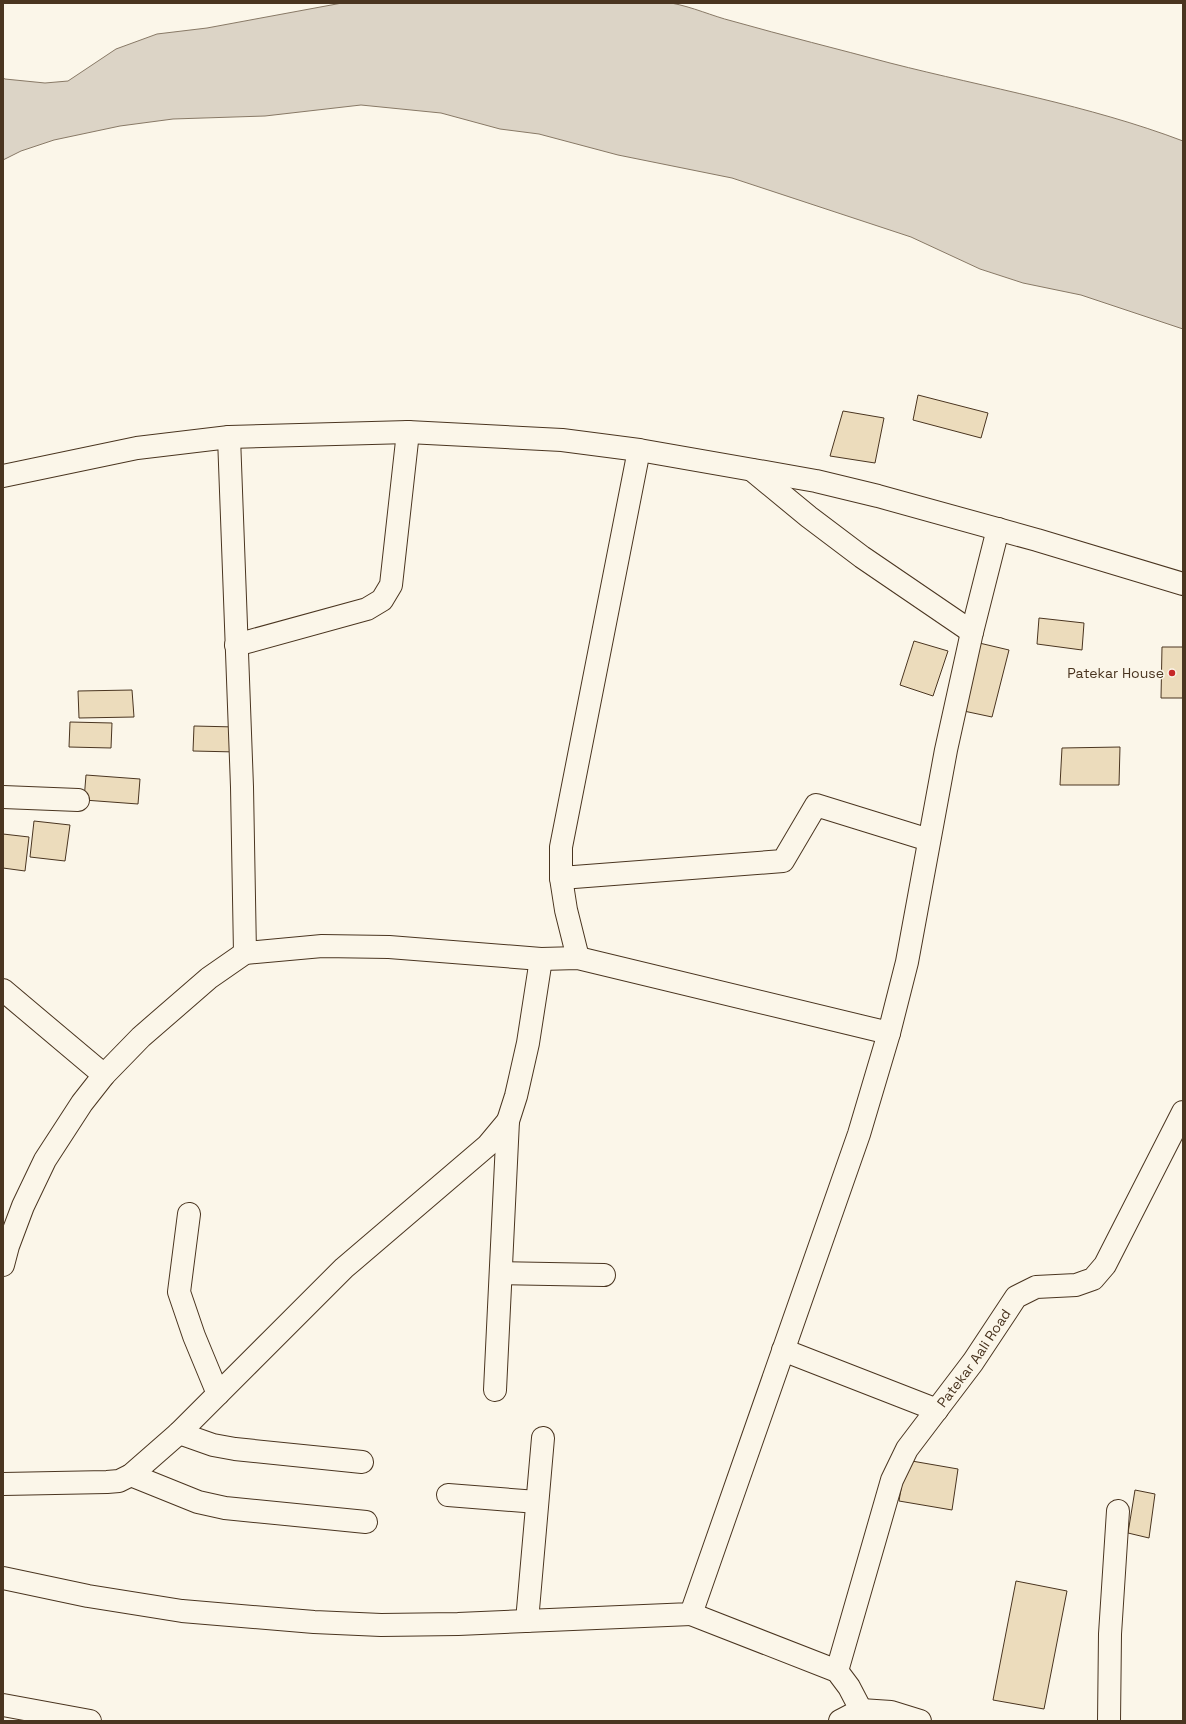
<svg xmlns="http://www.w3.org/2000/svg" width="1186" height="1724" viewBox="0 0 1186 1724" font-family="'Space Grotesk',sans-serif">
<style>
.water{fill:#dcd4c6;stroke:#887966}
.building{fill:#ecdcbc;stroke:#4a3520}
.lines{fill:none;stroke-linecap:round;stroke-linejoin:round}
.minor-casing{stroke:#4a3520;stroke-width:24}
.minor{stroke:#fbf6e9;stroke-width:22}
.poi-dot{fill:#c62828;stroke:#fbf6e9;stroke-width:1.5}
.labels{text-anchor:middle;stroke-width:3;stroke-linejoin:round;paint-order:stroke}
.poi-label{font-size:14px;fill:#4a3520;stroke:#fbf6e9;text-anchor:end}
.street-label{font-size:14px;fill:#4a3520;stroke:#fbf6e9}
</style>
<rect width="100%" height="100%" fill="#fbf6e9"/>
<!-- water -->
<path class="water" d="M 342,3 L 671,3 C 693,7 712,16 732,21 C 785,36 838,49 890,63 C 988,88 1088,105 1183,141 L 1183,329 L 1081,295 L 1023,283 L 980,269 L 911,237 L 732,178 L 618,155 L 539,134 L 500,129 L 441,113 L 361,105 L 265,116 L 173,119 L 120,126 L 54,140 L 21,151 L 3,160 L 3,78 L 5,79 L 45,83 L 68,81 L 116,49 L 157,34 L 207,28 Z"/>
<!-- building -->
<path class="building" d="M 918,395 L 988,413 L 981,438 L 913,420 Z
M 843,411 L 884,418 L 875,463 L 830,456 Z
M 1039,618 L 1084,623 L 1082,650 L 1037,644 Z
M 914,641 L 948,651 L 933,696 L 900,685 Z
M 975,642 L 1009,650 L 992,717 L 959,710 Z
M 1162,647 L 1183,647 L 1183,698 L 1161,698 Z
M 132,690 L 134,717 L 79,718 L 78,691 Z
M 70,722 L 112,723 L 111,748 L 69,747 Z
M 194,726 L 236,727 L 237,752 L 193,751 Z
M 1120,747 L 1119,785 L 1060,785 L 1062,748 Z
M 86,775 L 140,779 L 138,804 L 84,800 Z
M 34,821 L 70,825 L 65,861 L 30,857 Z
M 3,834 L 29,837 L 25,871 L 3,868 Z
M 906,1460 L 958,1469 L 952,1510 L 899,1501 Z
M 1135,1490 L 1155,1494 L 1149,1538 L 1128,1533 Z
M 1016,1581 L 1067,1591 L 1044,1709 L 993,1700 Z"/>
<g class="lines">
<!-- minor casing -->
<g class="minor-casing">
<g id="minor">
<path d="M 229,437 L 242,787 L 245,953"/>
<path d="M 752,470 L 809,517 L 862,557 L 972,632"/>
<path d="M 3,476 L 137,448 L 229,437 L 408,432 L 562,440 L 639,450 L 816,481 L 878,496 L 1037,540 L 1183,584"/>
<path d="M 236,645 L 367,609 L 382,600 L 391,585 L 408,432"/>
<path d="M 3,797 L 78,800"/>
<path d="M 561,878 L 783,861 L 816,805 L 929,840"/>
<path d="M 578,958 L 566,910 L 561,878 L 561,847 L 639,450"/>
<path d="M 3,990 L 104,1075"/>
<path d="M 189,1214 L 179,1292 L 194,1336 L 218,1394"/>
<path d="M 3,1265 L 8,1246 L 23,1206 L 45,1160 L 82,1103 L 104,1075 L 141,1037 L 209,978 L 245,953 L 322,946 L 389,947 L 541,959 L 578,958 L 889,1033"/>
<path d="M 501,1273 L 604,1275"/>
<path d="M 783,1350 L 937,1410"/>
<path d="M 495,1390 L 508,1121"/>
<path d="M 179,1433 L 213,1445 L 235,1449 L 362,1462"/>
<path d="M 131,1475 L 198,1502 L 225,1508 L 366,1522"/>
<path d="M 3,1484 L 107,1482 L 119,1481 L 131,1475 L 179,1433 L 344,1268 L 488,1145 L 508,1121 L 516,1096 L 528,1043 L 541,959"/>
<path d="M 448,1495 L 537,1502"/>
<path d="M 3,1578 L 88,1596 L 182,1611 L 314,1622 L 381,1625 L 458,1624 L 691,1614 L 859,1134 L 889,1033 L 907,962 L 946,750 L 972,632 L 998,529"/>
<path d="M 691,1614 L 837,1671 L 849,1687 L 861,1710"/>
<path d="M 527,1621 L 543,1438"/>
<path id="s1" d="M 837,1671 L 892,1480 L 907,1449 L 973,1362 L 1016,1297 L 1036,1287 L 1076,1285 L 1093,1279 L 1105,1265 L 1183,1112"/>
<path d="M 3,1705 L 90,1721"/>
<path d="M 840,1721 L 861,1710 L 891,1712 L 920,1721"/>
<path d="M 1109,1721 L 1110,1634 L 1118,1511"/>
</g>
</g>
<!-- minor -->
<use href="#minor" class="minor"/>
</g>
<!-- markers -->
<circle class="poi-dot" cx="1172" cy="673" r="4"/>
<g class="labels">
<!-- poi labels -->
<g class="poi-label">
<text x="1164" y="678">Patekar House</text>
</g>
<!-- street labels -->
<g class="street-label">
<text dy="5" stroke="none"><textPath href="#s1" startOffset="346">Patekar Aali Road</textPath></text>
</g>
</g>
<!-- border -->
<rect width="1186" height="1724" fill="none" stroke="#4a3520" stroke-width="8"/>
</svg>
